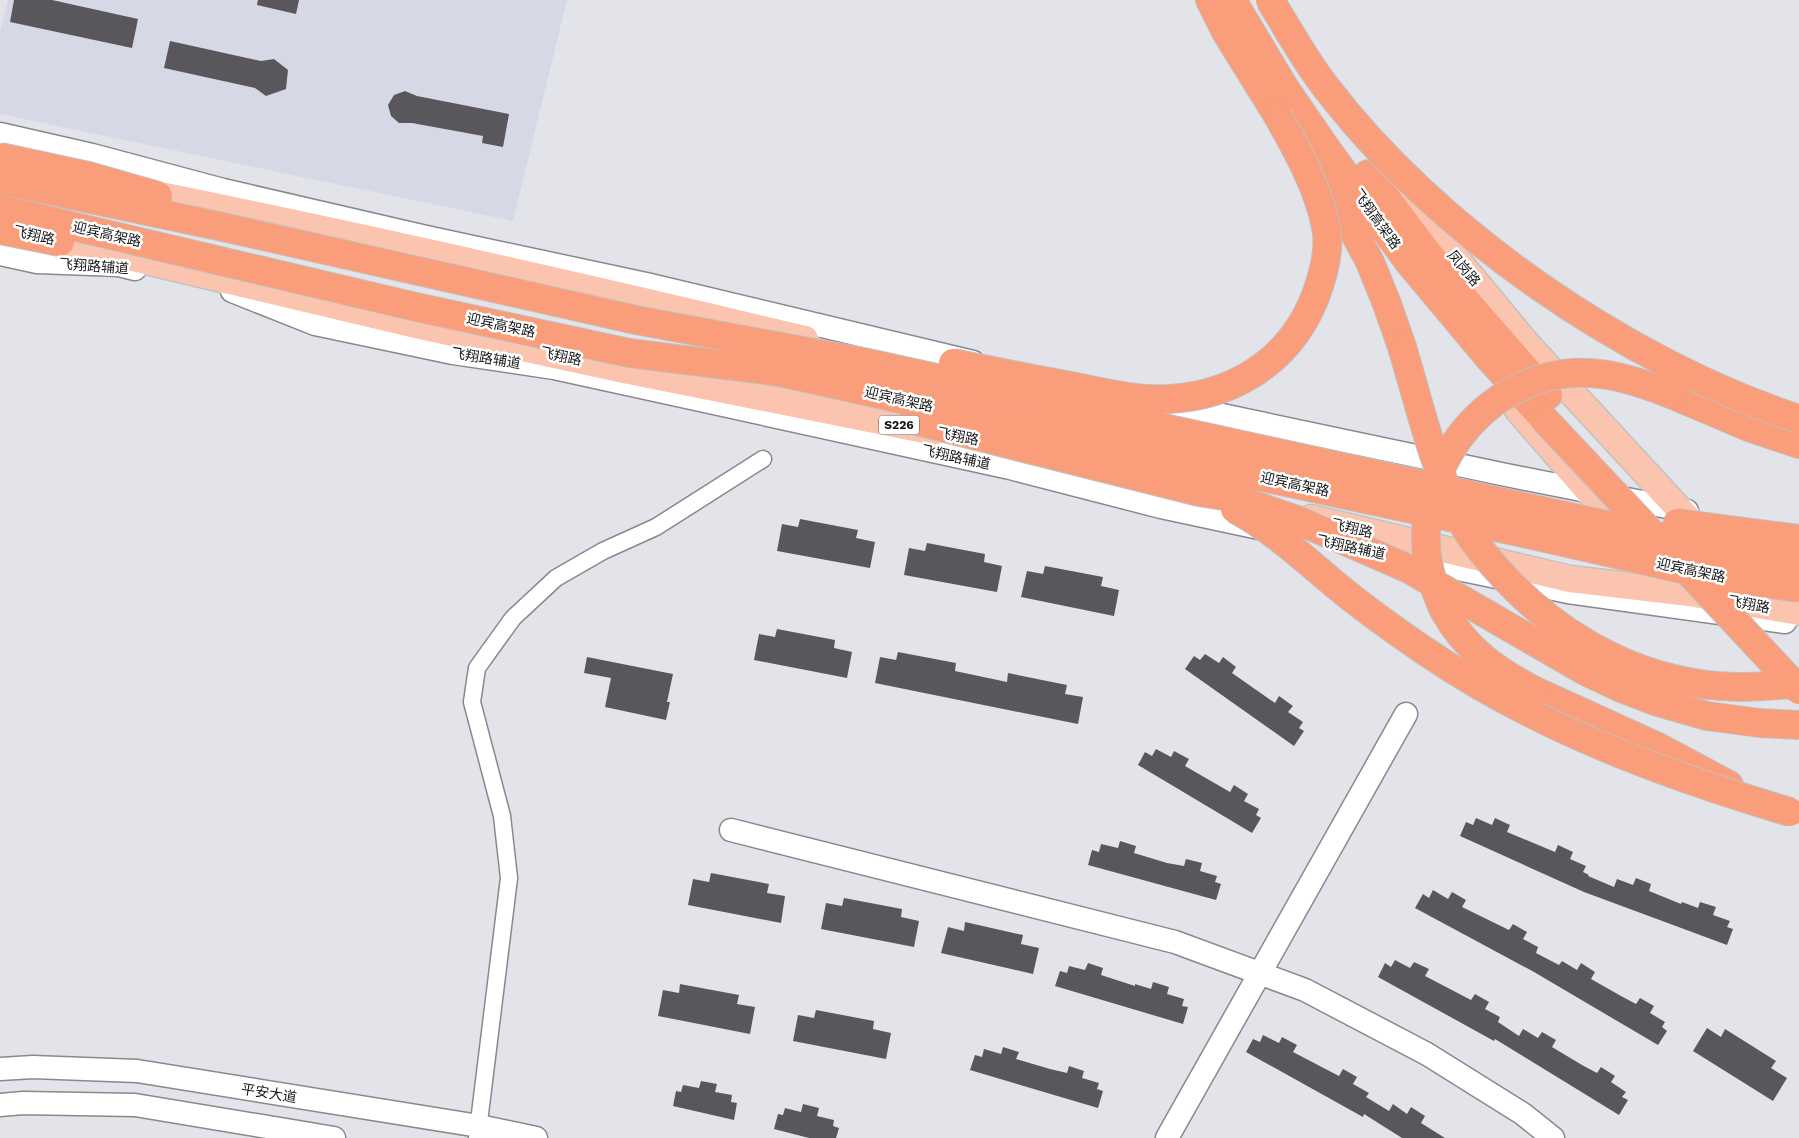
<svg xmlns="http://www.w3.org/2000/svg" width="1799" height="1138" viewBox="0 0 1799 1138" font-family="'Work Sans','Noto Sans SC',sans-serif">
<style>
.built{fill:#d7d8e5}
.building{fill:#5a575c}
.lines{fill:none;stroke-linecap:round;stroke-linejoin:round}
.street-casing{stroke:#88888e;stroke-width:19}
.secondary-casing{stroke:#88888e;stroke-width:25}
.primary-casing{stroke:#c2c2c3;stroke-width:29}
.highway-casing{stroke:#c2c2c3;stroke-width:30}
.street{stroke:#fff;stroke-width:16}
.secondary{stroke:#fff;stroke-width:22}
.primary{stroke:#fbc4af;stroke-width:26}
.highway{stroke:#f99d7a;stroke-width:28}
.highway-bridge-casing{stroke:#c2c2c3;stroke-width:30;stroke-linecap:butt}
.highway-bridge{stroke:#f99d7a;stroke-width:28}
.labels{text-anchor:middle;stroke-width:5;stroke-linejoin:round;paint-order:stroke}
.shield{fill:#fff;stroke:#5c5c5d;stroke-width:1}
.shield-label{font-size:12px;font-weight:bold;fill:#161618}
.street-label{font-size:14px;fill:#161618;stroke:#fff}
</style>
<rect width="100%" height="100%" fill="#e3e4ea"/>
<!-- built -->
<path class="built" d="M 8,0 L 567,0 L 513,221 L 0,114 L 0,32 Z"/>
<!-- building -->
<path class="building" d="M 14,0 L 52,0 L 138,19 L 132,48 L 10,22 Z
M 258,0 L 299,0 L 296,14 L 257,5 Z
M 170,41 L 261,61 L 274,59 L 288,70 L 286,89 L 266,96 L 255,88 L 164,68 Z
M 405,91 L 417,96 L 509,114 L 503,147 L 482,143 L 483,136 L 412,123 L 399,123 L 391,116 L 388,105 L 394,95 Z
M 800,519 L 858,530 L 856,538 L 875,542 L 870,568 L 777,551 L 782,524 L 798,527 Z
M 927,543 L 985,554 L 984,562 L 1002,566 L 997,592 L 904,575 L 909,548 L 925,551 Z
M 1045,566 L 1103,577 L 1101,586 L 1119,590 L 1114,616 L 1021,597 L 1027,571 L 1043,574 Z
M 777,629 L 835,640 L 834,648 L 852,652 L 847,678 L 754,660 L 759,634 L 775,637 Z
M 898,652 L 956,663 L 955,671 L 1007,682 L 1008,673 L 1067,685 L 1065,694 L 1083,697 L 1078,724 L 875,683 L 880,657 L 896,660 Z
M 1205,654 L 1219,663 L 1223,657 L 1236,667 L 1232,673 L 1275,703 L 1279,696 L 1293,706 L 1288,712 L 1303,722 L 1299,728 L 1304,731 L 1294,746 L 1185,669 L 1194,656 L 1200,660 Z
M 587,657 L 673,674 L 667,702 L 670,702 L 666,720 L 605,707 L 611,678 L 584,673 Z
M 1156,749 L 1171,757 L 1174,751 L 1189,759 L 1185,766 L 1230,792 L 1234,785 L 1248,794 L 1244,801 L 1259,809 L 1256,815 L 1261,818 L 1252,833 L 1138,765 L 1145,752 L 1152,756 Z
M 1476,818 L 1492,825 L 1495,818 L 1510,825 L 1507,832 L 1555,852 L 1558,845 L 1573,852 L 1570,859 L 1586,866 L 1583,872 L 1589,875 L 1588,876 L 1614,887 L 1617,879 L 1633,885 L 1636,878 L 1651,884 L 1649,891 L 1681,904 L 1682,902 L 1698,908 L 1700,902 L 1716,907 L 1713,915 L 1730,921 L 1727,927 L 1733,929 L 1727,945 L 1584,892 L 1460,836 L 1466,822 L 1473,825 Z
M 1120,841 L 1136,846 L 1134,853 L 1167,863 L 1184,866 L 1186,859 L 1202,863 L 1200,871 L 1217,876 L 1215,882 L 1221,884 L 1216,900 L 1088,865 L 1092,850 L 1099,852 L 1101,844 L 1118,848 Z
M 711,873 L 769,884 L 767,893 L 785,896 L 781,923 L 688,905 L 693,879 L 709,882 Z
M 1433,890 L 1448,899 L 1452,892 L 1466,900 L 1462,907 L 1509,930 L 1513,924 L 1527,932 L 1523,939 L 1538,947 L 1536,953 L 1559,965 L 1562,961 L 1577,970 L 1581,963 L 1595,972 L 1591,979 L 1621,996 L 1636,1004 L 1640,998 L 1654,1006 L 1650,1013 L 1665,1022 L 1662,1027 L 1667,1031 L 1658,1045 L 1534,972 L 1415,908 L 1423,894 L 1429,898 Z
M 844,898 L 902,909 L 901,917 L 919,921 L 914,947 L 821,929 L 826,903 L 842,906 Z
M 965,922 L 1023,935 L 1021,944 L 1039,948 L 1033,974 L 941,953 L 948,927 L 964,931 Z
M 1395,960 L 1410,968 L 1414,962 L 1429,969 L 1425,976 L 1471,1000 L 1475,994 L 1489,1002 L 1485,1009 L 1500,1017 L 1498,1022 L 1519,1036 L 1523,1029 L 1538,1038 L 1542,1032 L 1556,1040 L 1552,1047 L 1582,1065 L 1597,1073 L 1601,1067 L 1615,1076 L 1611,1082 L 1626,1092 L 1622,1097 L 1628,1100 L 1619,1115 L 1495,1039 L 1494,1041 L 1378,977 L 1385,963 L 1391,967 Z
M 1088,963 L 1103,968 L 1101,975 L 1135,986 L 1135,984 L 1151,989 L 1153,982 L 1169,987 L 1167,994 L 1184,999 L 1182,1006 L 1188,1007 L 1183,1024 L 1055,986 L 1060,971 L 1067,973 L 1069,966 L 1085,970 Z
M 680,984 L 739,995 L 737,1004 L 755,1007 L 750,1034 L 658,1016 L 663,990 L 679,993 Z
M 816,1010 L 874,1021 L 873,1029 L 891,1033 L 886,1059 L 793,1041 L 798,1015 L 814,1018 Z
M 1707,1028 L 1721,1037 L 1725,1029 L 1776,1061 L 1771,1068 L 1787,1078 L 1773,1101 L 1693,1051 Z
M 1263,1035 L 1279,1043 L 1282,1037 L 1297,1045 L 1293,1052 L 1339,1076 L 1343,1069 L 1357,1077 L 1353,1084 L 1369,1093 L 1366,1097 L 1389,1111 L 1393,1104 L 1407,1114 L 1411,1107 L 1425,1116 L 1421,1123 L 1445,1138 L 1402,1138 L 1364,1114 L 1363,1117 L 1246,1052 L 1253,1039 L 1260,1042 Z
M 1003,1047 L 1019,1052 L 1016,1059 L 1050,1069 L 1067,1073 L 1069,1066 L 1084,1071 L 1082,1078 L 1099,1083 L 1097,1089 L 1103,1091 L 1098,1108 L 970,1070 L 975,1055 L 982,1057 L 984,1049 L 1001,1054 Z
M 701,1081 L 717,1084 L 715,1092 L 732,1095 L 731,1102 L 737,1103 L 734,1120 L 673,1106 L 676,1091 L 681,1092 L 683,1085 L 699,1088 Z
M 803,1104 L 819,1108 L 817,1116 L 834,1120 L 833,1126 L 839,1128 L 836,1138 L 809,1138 L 774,1129 L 778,1114 L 783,1115 L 785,1108 L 801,1112 Z"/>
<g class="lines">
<!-- street casing -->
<g class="street-casing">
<path id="street" d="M 477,1138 L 509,878 L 502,816 L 472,702 L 477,668 L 513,618 L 556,578 L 603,551 L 656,527 L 763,459"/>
</g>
<!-- secondary casing -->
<g class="secondary-casing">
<path id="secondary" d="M 0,134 L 92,155 L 223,190 L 426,237 L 646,284 L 973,362
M 0,254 L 37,262 L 119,265 L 135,269
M 232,291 L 315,324 L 453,353 L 554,368 L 1010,468 L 1161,507 L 1259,528
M 1165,403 L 1506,475 L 1687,511
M 1415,560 L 1568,592 L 1785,622
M 731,830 L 1175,942 L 1305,990 L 1427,1054 L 1523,1114 L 1553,1138
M 0,1069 L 33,1067 L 137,1071 L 479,1126 L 536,1138
M 0,1105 L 23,1103 L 135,1105 L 334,1138
M 1167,1138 L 1406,714"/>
</g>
<!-- primary casing -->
<g class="primary-casing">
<path id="primary" d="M 1394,174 L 1431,228 L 1527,344 L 1703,535
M 136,190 C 360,235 583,286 805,339
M 40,236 L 416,325 L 624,370 L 934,432
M 1518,410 L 1606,511 L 1631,535
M 1311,518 L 1570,579 L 1689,593 L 1799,612"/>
</g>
<!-- highway casing -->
<g class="highway-casing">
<path id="highway" d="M 1210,0 L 1226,32 L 1278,116 L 1319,171 L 1347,219 L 1370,262 L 1387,304 L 1402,347
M 1232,0 L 1284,87 L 1323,144 L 1408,261 L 1490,359 L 1545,420
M 1368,174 L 1422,246 L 1465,300 L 1548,395
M 1673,395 L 1751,428 L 1799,444
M 1535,691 L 1660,748 L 1729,785"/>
</g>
<!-- street -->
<use href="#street" class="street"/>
<!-- secondary -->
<use href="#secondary" class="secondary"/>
<!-- primary -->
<use href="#primary" class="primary"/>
<!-- highway -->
<use href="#highway" class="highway"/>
<!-- highway-bridge casing -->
<g class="highway-bridge-casing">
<path id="highway-bridge" d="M 1270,0 C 1288,29 1304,59 1325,86 C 1435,231 1627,363 1799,419
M 0,157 L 88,176 L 158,196
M 0,180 L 223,227 L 636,320 L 863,362 L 1721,550 L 1799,560
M 0,209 L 416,307 L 629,353 L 780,372 L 968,414 L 1519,532 L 1712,576 L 1799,588
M 0,230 L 60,242
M 1402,347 C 1420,406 1433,467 1462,522 C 1470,538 1483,553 1495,567 C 1548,628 1621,673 1701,684 C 1733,689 1767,687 1799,683
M 953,363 C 994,372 1035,379 1076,387 C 1106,393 1138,401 1169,399 C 1240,395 1297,355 1319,286 C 1325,268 1330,247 1326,227 C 1318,187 1298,152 1278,116
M 913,420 L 1199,492 L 1231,497 L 1297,520 L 1409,569 L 1585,671 L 1621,688 L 1655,701 L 1707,716 L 1760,723 L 1799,725
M 1545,420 L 1655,537
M 1235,509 C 1273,529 1309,563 1343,591 C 1369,612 1397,632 1425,651 C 1536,727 1662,774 1790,812
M 1677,523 L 1799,539
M 1685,568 L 1799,690
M 1535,691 C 1497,671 1466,650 1445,612 C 1441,606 1439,598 1436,591 C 1400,499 1464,388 1563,374 C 1601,369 1638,381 1673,395"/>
</g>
<!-- highway-bridge -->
<use href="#highway-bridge" class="highway-bridge"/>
</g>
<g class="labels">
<!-- shield labels -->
<rect class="shield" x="879" y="415.5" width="40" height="19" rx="4"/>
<g class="shield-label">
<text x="899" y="429">S226</text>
</g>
<!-- street labels -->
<g class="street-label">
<text transform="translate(1377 219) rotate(54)" y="5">飞翔高架路</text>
<text transform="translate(107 234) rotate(13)" y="5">迎宾高架路</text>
<text transform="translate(34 235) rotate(13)" y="5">飞翔路</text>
<text transform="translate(94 266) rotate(4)" y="5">飞翔路辅道</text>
<text transform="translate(1464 268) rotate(50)" y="5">凤岗路</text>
<text transform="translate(501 325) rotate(12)" y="5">迎宾高架路</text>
<text transform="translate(561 356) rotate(12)" y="5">飞翔路</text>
<text transform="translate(486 358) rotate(9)" y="5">飞翔路辅道</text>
<text transform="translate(899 399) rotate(13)" y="5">迎宾高架路</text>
<text transform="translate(958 436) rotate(11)" y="5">飞翔路</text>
<text transform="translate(956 457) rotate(12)" y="5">飞翔路辅道</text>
<text transform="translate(1295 484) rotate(12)" y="5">迎宾高架路</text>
<text transform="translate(1352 528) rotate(13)" y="5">飞翔路</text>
<text transform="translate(1351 547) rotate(12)" y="5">飞翔路辅道</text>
<text transform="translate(1691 570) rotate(12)" y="5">迎宾高架路</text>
<text transform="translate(1749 604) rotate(10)" y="5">飞翔路</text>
<text transform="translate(269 1093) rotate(9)" y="5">平安大道</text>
</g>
</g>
</svg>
